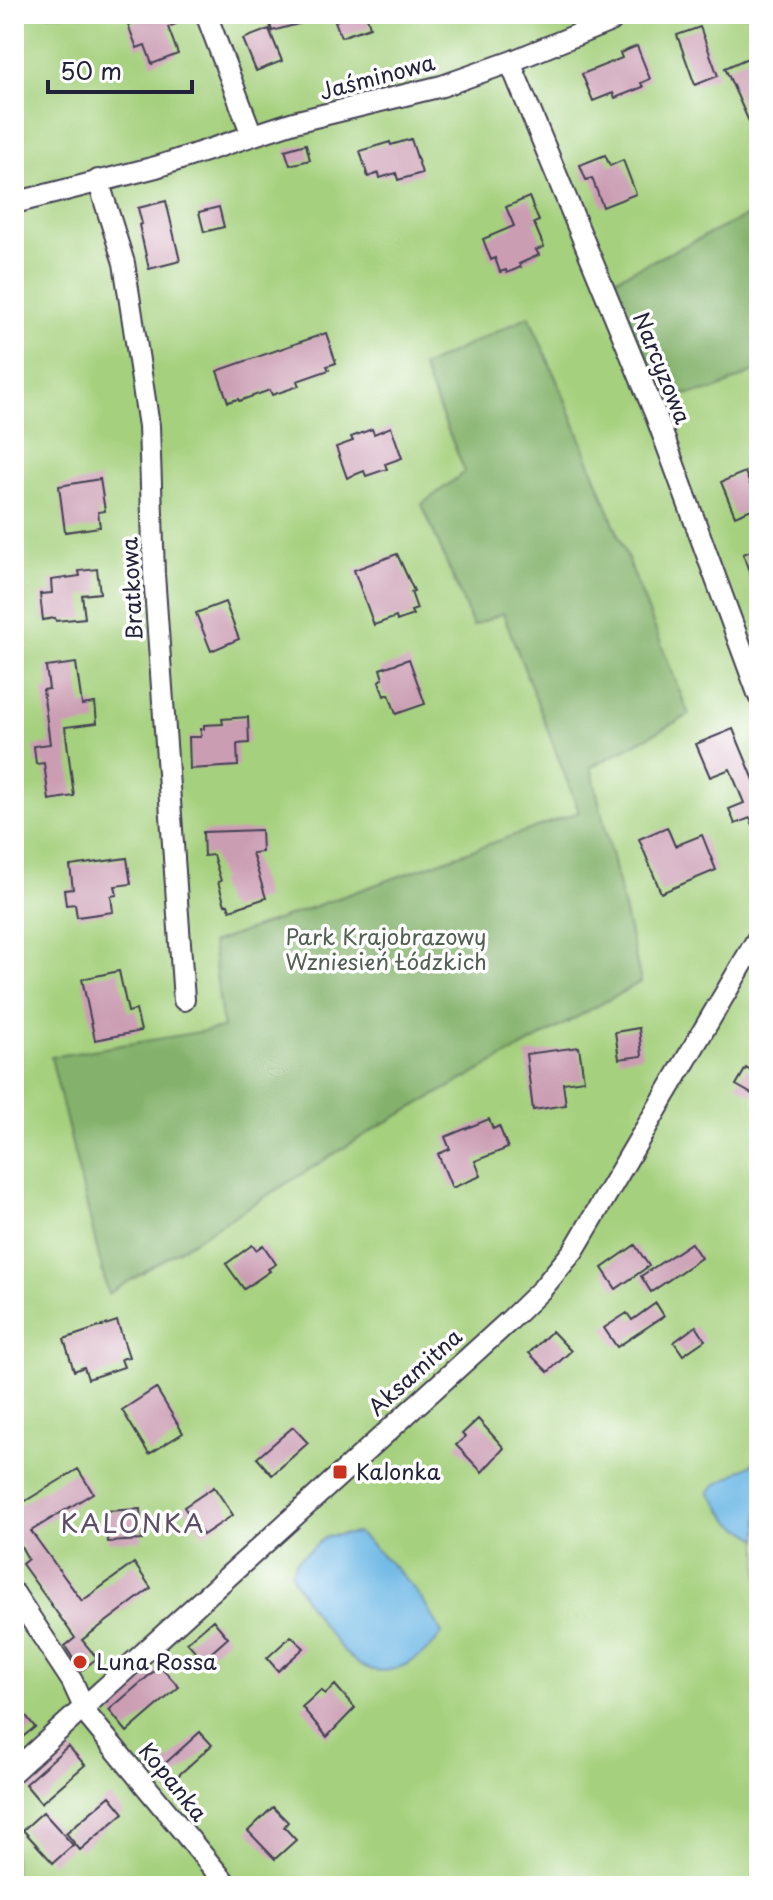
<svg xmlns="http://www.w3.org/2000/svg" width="773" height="1900" viewBox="0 0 773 1900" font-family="'Playpen Sans',sans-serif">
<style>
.green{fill:#a5d07d;stroke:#64795c;stroke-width:2}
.forest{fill:#84b26c;stroke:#536a54;stroke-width:2}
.water{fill:#6cb7e5;stroke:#476c90;stroke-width:2}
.building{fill:#cb9db3}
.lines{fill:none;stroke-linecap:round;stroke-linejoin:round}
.minor-casing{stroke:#423f52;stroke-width:24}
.minor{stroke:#fff;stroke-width:20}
.poi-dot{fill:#c8321e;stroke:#fff;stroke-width:3}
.labels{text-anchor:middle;stroke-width:7;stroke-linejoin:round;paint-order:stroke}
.street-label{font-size:22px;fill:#22223b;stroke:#fff}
.park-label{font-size:22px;fill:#505f52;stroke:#fff}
.poi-label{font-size:22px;fill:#22223b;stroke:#fff;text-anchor:start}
.quarter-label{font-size:26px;letter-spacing:2px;fill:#5d4d65;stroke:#fff}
</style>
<rect width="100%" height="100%" fill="#fff"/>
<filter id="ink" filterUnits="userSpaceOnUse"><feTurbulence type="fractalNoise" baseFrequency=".0125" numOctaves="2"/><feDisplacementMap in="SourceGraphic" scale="16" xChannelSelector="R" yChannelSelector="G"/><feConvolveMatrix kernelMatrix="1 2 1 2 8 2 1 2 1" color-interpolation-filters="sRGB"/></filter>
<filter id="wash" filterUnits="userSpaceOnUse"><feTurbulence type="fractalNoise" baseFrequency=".006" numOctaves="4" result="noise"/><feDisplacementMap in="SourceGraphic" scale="32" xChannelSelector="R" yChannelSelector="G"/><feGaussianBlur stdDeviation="1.8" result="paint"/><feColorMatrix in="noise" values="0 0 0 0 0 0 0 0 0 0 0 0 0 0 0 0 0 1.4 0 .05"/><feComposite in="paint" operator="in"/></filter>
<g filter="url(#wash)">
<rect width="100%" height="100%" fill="#f7e6d1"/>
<!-- green -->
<path class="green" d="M 14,14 L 759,14 L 759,1886 L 14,1886 Z"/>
<!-- forest -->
<path class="forest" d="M 759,210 L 759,369 L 715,390 L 649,400 L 608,282 Z
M 529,316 L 565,399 L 689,715 L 591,767 L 641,982 L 381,1125 L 108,1294 L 51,1057 L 223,1028 L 212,943 L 579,812 L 503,613 L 473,626 L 422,504 L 465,472 L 422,367 Z"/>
<!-- water -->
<path class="water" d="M 759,1460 L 759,1539 L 731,1522 L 709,1492 L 714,1486 Z
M 358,1533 C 391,1563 423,1592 442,1634 C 425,1657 391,1681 362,1666 C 338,1653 302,1598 291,1573 L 296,1561 L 327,1536 Z"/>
<g id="blocks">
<!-- building -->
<path class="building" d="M 133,14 L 193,14 L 194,17 L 168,27 L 178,54 L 152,64 L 145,45 L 137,48 L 128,25 L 136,22 Z
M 267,14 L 316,14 L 317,19 L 272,31 Z
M 341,14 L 366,14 L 370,27 L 341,37 L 335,21 L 343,18 Z
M 700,27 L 718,76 L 695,85 L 677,35 Z
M 269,29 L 282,61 L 256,71 L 243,39 Z
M 637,46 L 650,79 L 641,83 L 643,87 L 615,98 L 613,93 L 593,101 L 582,74 L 622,58 L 620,53 Z
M 759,53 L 759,144 L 725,68 Z
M 411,139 L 422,173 L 398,180 L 396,173 L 380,178 L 379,173 L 368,177 L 360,151 L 390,142 L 391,145 Z
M 306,144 L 310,160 L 290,165 L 285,150 Z
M 605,155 L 610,166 L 623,160 L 636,194 L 603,207 L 592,178 L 586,180 L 580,165 Z
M 529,197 L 539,221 L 534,223 L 544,247 L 536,250 L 539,255 L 519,264 L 521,267 L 507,273 L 506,270 L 500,272 L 495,258 L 491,260 L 483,239 L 514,226 L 506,207 Z
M 166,201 L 180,261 L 149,269 L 139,225 L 142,224 L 138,208 Z
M 219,207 L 224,227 L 204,232 L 199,212 Z
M 326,333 L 336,363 L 327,366 L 329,370 L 297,381 L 299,386 L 272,395 L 270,390 L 239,401 L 238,399 L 228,402 L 217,371 Z
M 391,427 L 402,458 L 385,464 L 387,469 L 366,476 L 364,471 L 347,478 L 336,447 L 353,441 L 351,437 L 372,429 L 374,434 Z
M 745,472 L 759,506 L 735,516 L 721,482 Z
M 100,479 L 105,511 L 98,512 L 100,527 L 65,532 L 59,486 Z
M 759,548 L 759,594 L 757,594 L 743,554 Z
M 397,554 L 414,591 L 411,592 L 417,609 L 411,611 L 413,615 L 397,621 L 396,617 L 374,625 L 354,570 Z
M 97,569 L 100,593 L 82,595 L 85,618 L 56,621 L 55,618 L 43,620 L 40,594 L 52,593 L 51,580 L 80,576 L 79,571 Z
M 225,602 L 239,639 L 211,651 L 196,613 Z
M 409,659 L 425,704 L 396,714 L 389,694 L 384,696 L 379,681 L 383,679 L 380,669 Z
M 76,663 L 82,705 L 95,703 L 97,723 L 65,727 L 74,796 L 49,800 L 44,763 L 36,764 L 34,746 L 50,744 L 43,690 L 49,689 L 46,667 Z
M 248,717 L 249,743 L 237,744 L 238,766 L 190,769 L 189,737 L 201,737 L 201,729 L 204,729 L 204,725 L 223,724 L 222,719 Z
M 733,729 L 759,792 L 759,838 L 750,818 L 735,824 L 729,809 L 744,803 L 730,769 L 710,777 L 696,744 Z
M 667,827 L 675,846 L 702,835 L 716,870 L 661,893 L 639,839 Z
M 261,830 L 262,852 L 252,853 L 266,898 L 230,910 L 228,904 L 225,905 L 218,882 L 221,881 L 213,855 L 204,856 L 203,832 Z
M 127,858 L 131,884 L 115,886 L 117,895 L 111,896 L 113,912 L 77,917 L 75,904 L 66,905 L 64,890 L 73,889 L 70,866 Z
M 119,971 L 128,1012 L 136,1010 L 141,1031 L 95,1040 L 82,979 Z
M 639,1028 L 642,1056 L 619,1059 L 615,1032 Z
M 579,1047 L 584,1080 L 563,1083 L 566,1105 L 533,1110 L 526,1054 Z
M 746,1068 L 759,1076 L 759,1098 L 736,1085 Z
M 489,1119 L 493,1129 L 499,1126 L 508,1148 L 475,1161 L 481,1176 L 452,1188 L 438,1154 L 450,1149 L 445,1137 Z
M 691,1243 L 701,1258 L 651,1292 L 641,1276 Z
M 252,1245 L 256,1250 L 263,1245 L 276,1264 L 268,1269 L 270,1271 L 244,1289 L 226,1264 Z
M 635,1245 L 649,1266 L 616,1289 L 602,1268 Z
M 656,1303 L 664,1316 L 617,1347 L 604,1328 L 627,1313 L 632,1320 Z
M 117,1321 L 129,1357 L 121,1359 L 124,1367 L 88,1379 L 84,1367 L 74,1371 L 64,1339 Z
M 696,1326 L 705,1340 L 683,1355 L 674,1342 Z
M 552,1331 L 571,1351 L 548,1372 L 529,1353 Z
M 156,1388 L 183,1433 L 149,1454 L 122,1410 Z
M 478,1419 L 504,1448 L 482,1472 L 456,1445 L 465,1437 L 462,1434 Z
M 293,1427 L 308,1443 L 272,1475 L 257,1458 Z
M 78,1469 L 93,1493 L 31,1531 L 82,1601 L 134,1563 L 151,1588 L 82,1640 L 97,1658 L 81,1671 L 65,1646 L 75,1638 L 22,1564 L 28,1559 L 17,1539 L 14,1541 L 14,1508 Z
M 214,1487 L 233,1515 L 203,1535 L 184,1507 Z
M 140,1509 L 142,1540 L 108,1542 L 106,1511 Z
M 213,1620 L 228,1638 L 203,1660 L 187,1642 Z
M 291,1636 L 304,1648 L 278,1671 L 267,1658 Z
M 160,1666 L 179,1687 L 127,1732 L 109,1710 Z
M 335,1685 L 355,1708 L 327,1737 L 302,1707 L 321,1690 L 325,1694 Z
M 14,1701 L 35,1727 L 14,1744 Z
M 200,1732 L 212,1745 L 171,1782 L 159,1769 Z
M 68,1746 L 85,1765 L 41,1803 L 25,1784 Z
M 110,1796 L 124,1813 L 80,1850 L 66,1833 Z
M 273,1807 L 288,1822 L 284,1827 L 296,1840 L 275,1859 L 248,1831 Z
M 43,1812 L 73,1845 L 53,1863 L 23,1830 Z"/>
</g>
</g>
<g filter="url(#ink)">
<use href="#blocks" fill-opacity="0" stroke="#423f52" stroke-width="2"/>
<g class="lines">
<!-- minor casing -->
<g class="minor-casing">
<path id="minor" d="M 206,14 L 252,135
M 510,62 L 656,416 L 759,696
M 98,180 L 124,263 L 149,426 L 154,574 L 184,1000
M 14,203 L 156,167 L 294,122 L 442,86 L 510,62 L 611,21 L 614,14
M 14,1593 L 72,1681 L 88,1716 L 228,1886
M 14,1771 L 509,1321 L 542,1289 L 574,1250 L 759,936"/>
</g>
<!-- minor -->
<use href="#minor" class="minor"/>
</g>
</g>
<!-- markers -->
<g class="poi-dot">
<rect x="332" y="1464" width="16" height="16" rx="4"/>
<circle cx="80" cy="1662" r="8"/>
</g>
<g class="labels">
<!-- street labels -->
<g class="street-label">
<text transform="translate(377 77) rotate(-15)" y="8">Jaśminowa</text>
<text transform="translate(662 368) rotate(68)" y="8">Narcyzowa</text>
<text transform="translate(132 589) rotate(-93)" y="8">Bratkowa</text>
<text transform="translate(415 1372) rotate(-42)" y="8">Aksamitna</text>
<text transform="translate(173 1782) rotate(51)" y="8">Kopanka</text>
</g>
<!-- park labels -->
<g class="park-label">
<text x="386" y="945">Park Krajobrazowy<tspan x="386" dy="25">Wzniesień Łódzkich</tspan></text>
</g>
<!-- poi labels -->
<g class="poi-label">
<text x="356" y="1480">Kalonka</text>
<text x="96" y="1670">Luna Rossa</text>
</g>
<!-- quarter labels -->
<g class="quarter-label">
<text x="133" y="1533">KALONKA</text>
</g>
</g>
<!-- margin -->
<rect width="773" height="1900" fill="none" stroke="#fff" stroke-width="48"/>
<!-- scale -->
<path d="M48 80v12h144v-12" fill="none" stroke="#22223b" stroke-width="4"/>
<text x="60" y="80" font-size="24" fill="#22223b" stroke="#ffffff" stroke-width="6" paint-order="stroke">50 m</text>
</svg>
